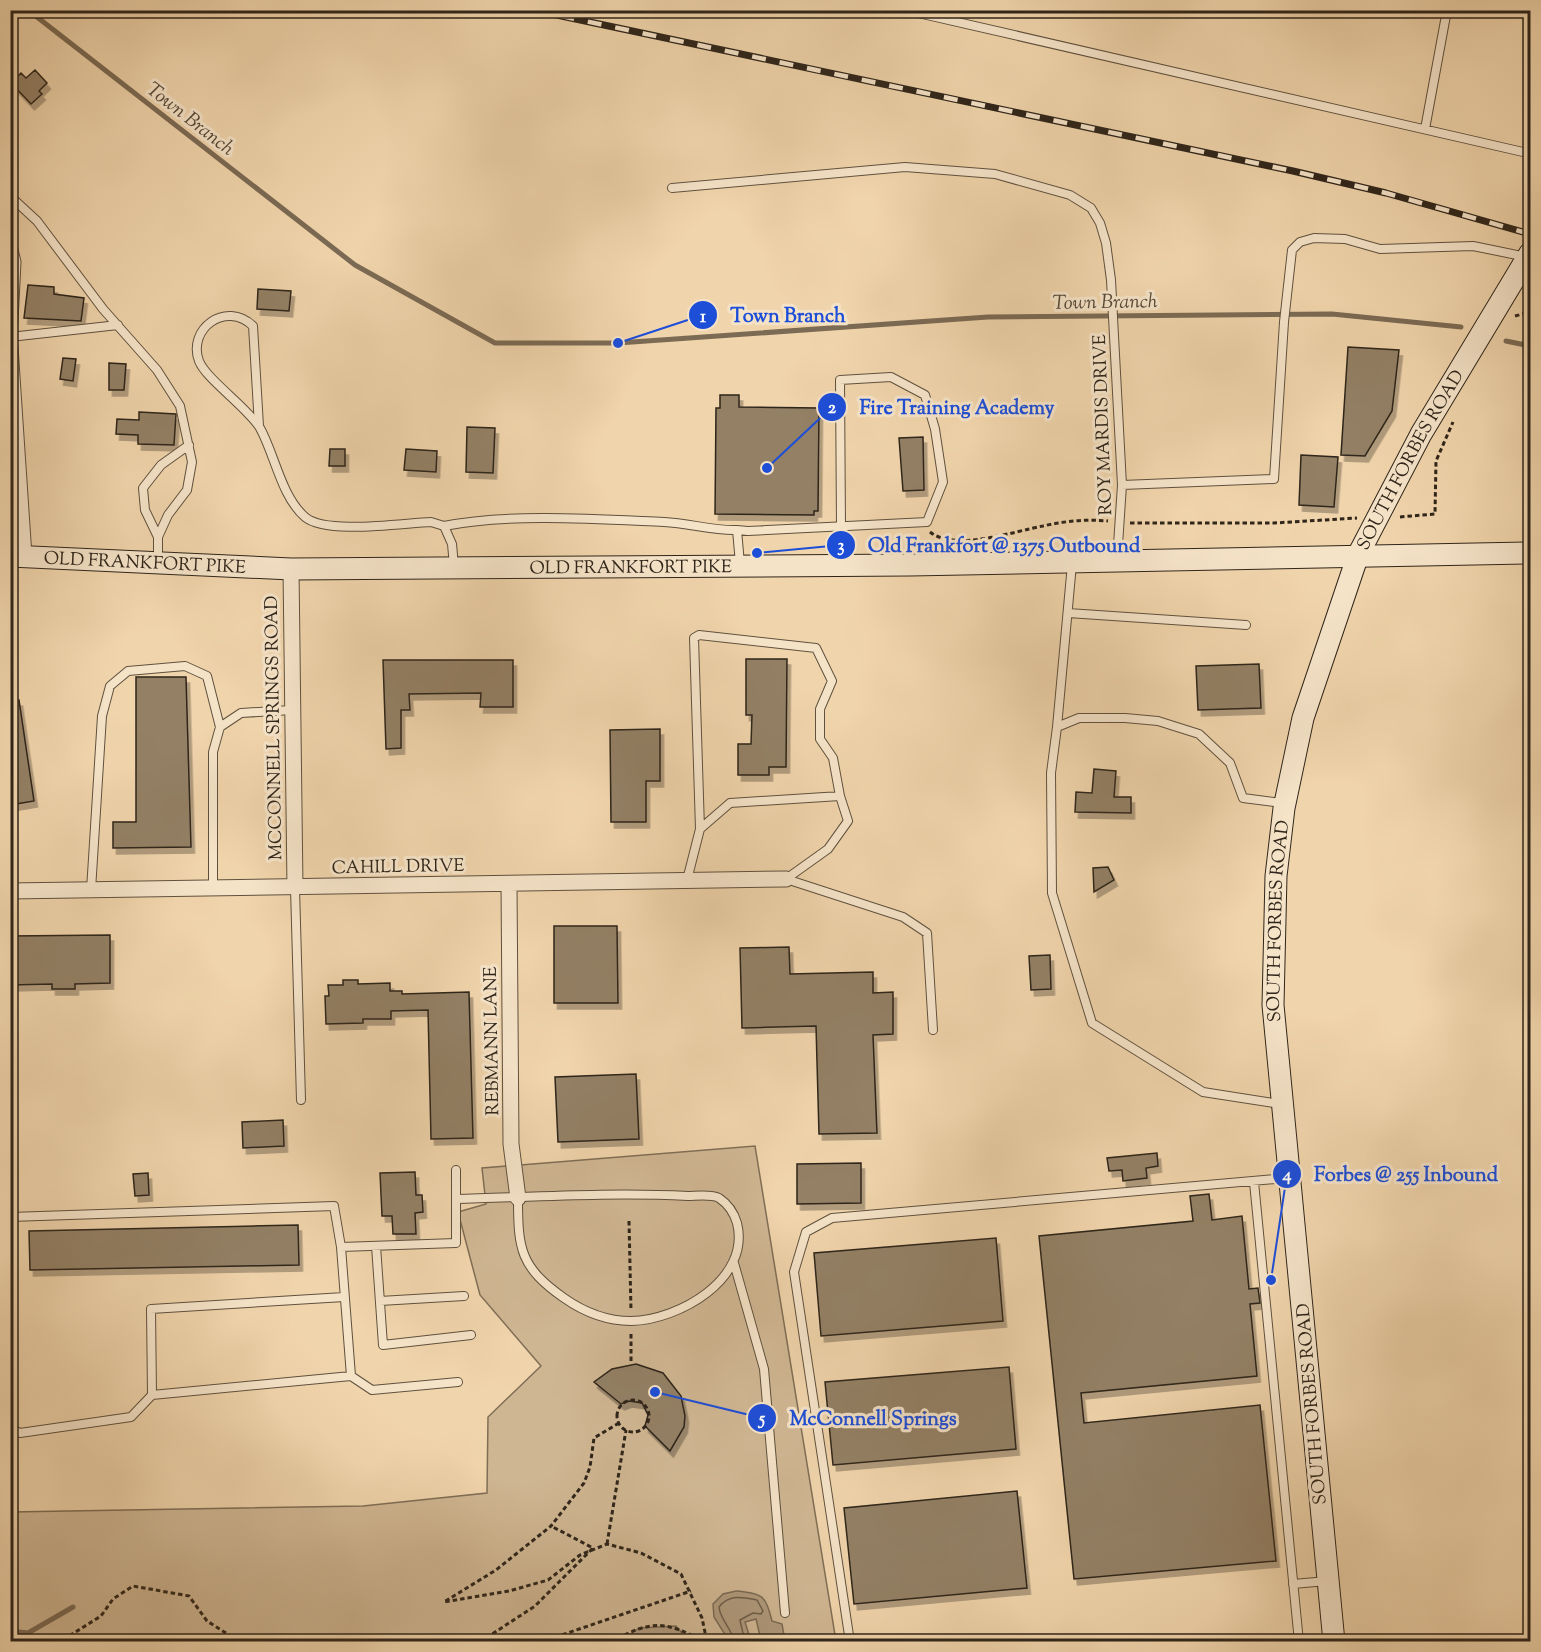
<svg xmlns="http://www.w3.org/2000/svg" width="1541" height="1652" viewBox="0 0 1541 1652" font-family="'Sorts Mill Goudy',serif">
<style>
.green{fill:#cfb692;stroke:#7f6e56;stroke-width:1.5}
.water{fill:#ae987a;stroke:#7b6a54;stroke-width:1.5}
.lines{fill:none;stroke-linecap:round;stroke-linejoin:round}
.shore{stroke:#6e5e4a;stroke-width:1.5}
.stream{stroke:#7b6a54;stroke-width:5}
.building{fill:#938065;stroke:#2f251a;stroke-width:1.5;filter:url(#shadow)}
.service-casing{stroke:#5f513e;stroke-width:10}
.minor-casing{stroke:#5f513e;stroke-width:17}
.secondary-casing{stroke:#2f251a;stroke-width:23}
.path{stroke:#2f251a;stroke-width:3;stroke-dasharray:4.5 3;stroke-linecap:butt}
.service{stroke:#f5e3c8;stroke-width:8}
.minor{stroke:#f5e3c8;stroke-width:15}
.secondary{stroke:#f5e3c8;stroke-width:21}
.rail-casing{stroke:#2f251a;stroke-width:7}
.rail{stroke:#f5e3c8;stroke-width:4.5;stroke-dasharray:14;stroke-linecap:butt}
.labels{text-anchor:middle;stroke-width:6;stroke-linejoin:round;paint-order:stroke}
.street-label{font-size:18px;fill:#2f251a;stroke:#f5e3c8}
.water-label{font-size:20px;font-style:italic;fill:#554837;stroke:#f5e3c8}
.leader{fill:none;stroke:#1d4ed8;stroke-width:2}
.callout-dot{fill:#1d4ed8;stroke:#f5e3c8;stroke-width:2}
.mark-label{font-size:18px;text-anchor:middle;font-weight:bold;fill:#fff}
.callout-label{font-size:20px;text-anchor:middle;font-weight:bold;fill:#1d4ed8;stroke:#f5e3c8;stroke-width:6;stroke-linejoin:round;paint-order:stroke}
</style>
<defs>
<filter id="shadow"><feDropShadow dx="3.5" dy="6" stdDeviation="0" flood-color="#0004"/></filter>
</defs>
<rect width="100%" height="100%" fill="#f0d4ab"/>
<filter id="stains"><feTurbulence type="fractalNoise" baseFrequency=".00333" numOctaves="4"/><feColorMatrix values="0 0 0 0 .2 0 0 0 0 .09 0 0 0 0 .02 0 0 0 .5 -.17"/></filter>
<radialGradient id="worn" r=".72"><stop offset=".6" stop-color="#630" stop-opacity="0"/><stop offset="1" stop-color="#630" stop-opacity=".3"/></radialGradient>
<!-- green -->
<path class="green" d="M 755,1146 L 836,1641 L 11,1642 L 11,1512 L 363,1506 L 487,1493 L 488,1417 L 541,1366 L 480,1295 L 458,1212 L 486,1204 L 482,1168 Z"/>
<!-- water -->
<path class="water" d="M 736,1591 C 763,1594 765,1594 772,1621 L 782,1624 L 785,1641 L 765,1641 L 760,1636 L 756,1619 L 745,1622 L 751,1641 L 729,1641 L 714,1617 L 713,1604 L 723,1594 Z
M 676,1626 L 689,1641 L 621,1641 L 639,1628 Z"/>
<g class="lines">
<!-- shore -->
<path class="shore" d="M 734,1642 C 732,1628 720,1620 719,1607 C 729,1594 742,1597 757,1600 L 763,1611 L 761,1614 L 753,1613 L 740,1620 L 745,1642"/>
<!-- stream -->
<path class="stream" d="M 28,10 L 355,265 L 495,343 L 618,343 L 988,317 L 1332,314 L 1461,327
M 1506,341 L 1530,346
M 10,1631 L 28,1633 L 73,1607"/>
</g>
<!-- building -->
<path class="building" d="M 35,70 L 47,83 L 39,91 L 42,94 L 31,104 L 11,83 L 21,73 L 26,78 Z
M 28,285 L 54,287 L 54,294 L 84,298 L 81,321 L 24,318 Z
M 258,289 L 291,291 L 289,311 L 257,309 Z
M 1348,347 L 1399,350 L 1392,411 L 1365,456 L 1341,455 Z
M 63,358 L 76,359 L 73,381 L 60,379 Z
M 109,363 L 126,364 L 124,390 L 109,390 Z
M 720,395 L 739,395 L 739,407 L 819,408 L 818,511 L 814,511 L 814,515 L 715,514 L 716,408 L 720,408 Z
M 139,412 L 176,414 L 174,445 L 138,444 L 138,435 L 116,434 L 117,419 L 139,420 Z
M 467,427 L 495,428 L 493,473 L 466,472 Z
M 923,437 L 924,490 L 903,491 L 899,438 Z
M 330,449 L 345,449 L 345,466 L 329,466 Z
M 406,449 L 437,451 L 436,472 L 404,470 Z
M 1301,455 L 1338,457 L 1334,507 L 1299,505 Z
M 746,659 L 787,659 L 786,767 L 769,767 L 769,775 L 738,775 L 738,744 L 751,744 L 752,715 L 746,715 Z
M 383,660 L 513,660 L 513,707 L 480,707 L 481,693 L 409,694 L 410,710 L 401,710 L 401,748 L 386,749 Z
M 1259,664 L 1261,708 L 1198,710 L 1196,666 Z
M 136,677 L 186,677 L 191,847 L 113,848 L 113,822 L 136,822 Z
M 19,700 L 34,801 L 10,805 L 10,701 Z
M 660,729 L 660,781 L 646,781 L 646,822 L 611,822 L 610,730 Z
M 1094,769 L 1116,771 L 1114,797 L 1131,797 L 1131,813 L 1075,812 L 1076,792 L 1092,793 Z
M 1108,867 L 1114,880 L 1094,892 L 1093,868 Z
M 554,926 L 617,926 L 618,1003 L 554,1003 Z
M 110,935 L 110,983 L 75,984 L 75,989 L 52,989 L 52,984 L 10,985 L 10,936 Z
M 789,947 L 790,974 L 873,972 L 873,993 L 893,992 L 893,1034 L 873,1035 L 877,1133 L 819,1134 L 816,1026 L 742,1028 L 740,948 Z
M 1050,955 L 1051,989 L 1031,990 L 1029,956 Z
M 343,980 L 358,980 L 358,984 L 390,983 L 390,991 L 402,991 L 402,994 L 469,992 L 473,1138 L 431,1139 L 428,1010 L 391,1011 L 391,1019 L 363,1019 L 363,1023 L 326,1024 L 325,996 L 329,996 L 328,985 L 343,985 Z
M 636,1074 L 639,1139 L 558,1142 L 555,1077 Z
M 283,1120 L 284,1146 L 243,1148 L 242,1122 Z
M 1157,1153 L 1158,1166 L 1146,1168 L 1147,1178 L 1123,1181 L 1122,1170 L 1109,1171 L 1107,1158 Z
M 861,1163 L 861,1203 L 797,1204 L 797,1164 Z
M 415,1172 L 416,1195 L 422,1195 L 423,1212 L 415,1213 L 416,1234 L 393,1234 L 392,1216 L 382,1216 L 380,1173 Z
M 148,1173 L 149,1195 L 135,1196 L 133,1174 Z
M 1209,1194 L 1212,1220 L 1242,1216 L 1249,1289 L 1258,1288 L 1260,1303 L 1250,1304 L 1257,1376 L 1081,1393 L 1084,1423 L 1260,1405 L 1276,1561 L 1074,1579 L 1039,1236 L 1193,1221 L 1190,1196 Z
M 298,1225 L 299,1265 L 30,1270 L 29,1231 Z
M 996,1238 L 1003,1321 L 821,1336 L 814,1253 Z
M 636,1364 L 663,1373 L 681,1396 L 685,1416 L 684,1427 L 670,1451 L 645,1426 L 648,1415 L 642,1403 L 629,1401 L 621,1404 L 594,1382 L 612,1369 Z
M 1009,1367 L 1016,1449 L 833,1465 L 825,1382 Z
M 1017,1491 L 1027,1588 L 854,1604 L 844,1508 Z"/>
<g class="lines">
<!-- service casing -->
<g class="service-casing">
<path id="service" d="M 905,10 L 1523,152
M 1425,129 L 1447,10
M 672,188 L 905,167 L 995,174 L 1070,195 L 1091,208 L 1100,223 L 1106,243 L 1111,280 L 1122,485 L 1117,560
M 10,196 L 37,221 L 103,309 L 157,370 L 180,406 L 192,462 L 187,490 L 168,515 L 158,537 L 158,561
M 10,337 L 118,325
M 259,426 L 253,326 C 226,300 187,329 199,361 C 206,379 248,408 260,428 C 275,455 281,496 305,517 C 326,535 403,523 431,522 L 444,526 L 452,544 L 454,566
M 1122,485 L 1274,479 L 1284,322 L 1292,250 L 1300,242 L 1314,238 L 1345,239 L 1380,249 L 1473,246 L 1527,257
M 444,526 C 510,513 596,519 664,522 C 689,523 713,531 737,530
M 158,537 L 145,510 L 143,488 L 161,465 L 189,445
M 740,564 L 737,530 L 748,531 L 927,522 L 943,482 L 935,429 L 925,395 L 891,377 L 840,380 L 841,527
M 1068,613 L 1246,625
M 1057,727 L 1072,564
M 700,829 L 694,638 L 699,635 L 816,648 L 832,681 L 820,709 L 820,739 L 833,758 L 840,796
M 786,879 L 903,917 L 927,933 L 933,1030
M 687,880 L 700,829 L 730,803 L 840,796 L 848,821 L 828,849 L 786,879
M 213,888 L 213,752 L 220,727 L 241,713 L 292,710
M 295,888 L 301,1100
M 91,890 L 102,716 L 110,686 L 128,671 L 185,666 L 207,676 L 220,727
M 1280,1104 L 1203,1092 L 1092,1023 L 1052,893 L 1051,773 L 1057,727 L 1079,718 L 1125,718 L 1158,721 L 1199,734 L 1230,763 L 1243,798 L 1282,803
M 1254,1182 L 1299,1642
M 456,1199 C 533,1197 611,1192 688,1196 C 696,1196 712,1194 719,1198 C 728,1204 734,1213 737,1223 C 751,1279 679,1320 631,1321 C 605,1321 584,1312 564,1298 C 520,1267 518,1249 518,1198
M 10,1217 L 334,1206 L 341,1247 L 456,1243 L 456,1170
M 376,1246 L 383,1345 L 471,1335
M 341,1247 L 351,1376 L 152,1395 L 151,1309 L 344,1297
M 734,1263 L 764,1369 L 785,1613
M 380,1301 L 464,1296
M 351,1376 L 372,1390 L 458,1382
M 10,1428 L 20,1433 L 131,1417 L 152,1395
M 1293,1584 L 1327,1581
M 850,1642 L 794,1272 L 806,1232 L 832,1218 L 1287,1178"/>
</g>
<!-- minor casing -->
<g class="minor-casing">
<path id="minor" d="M 10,250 L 13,262 L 10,321
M 10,347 L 24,556
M 291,569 L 295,888
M 509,884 L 511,1144 L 518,1198
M 10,891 L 786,879"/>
</g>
<!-- secondary casing -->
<g class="secondary-casing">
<g id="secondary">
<path id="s1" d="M 10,556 L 291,569 L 910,565 L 1530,553"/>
<path id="s2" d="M 1334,1642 L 1273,1005 L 1276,876 L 1284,808 L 1303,718 L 1358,555 L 1421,434 L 1530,253"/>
</g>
</g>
<!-- path -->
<path class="path" d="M 1515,316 L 1530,312
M 1400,517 L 1435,514 L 1436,461 L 1453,422
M 1130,523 L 1274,523 L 1357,518
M 930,532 C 955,552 1015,531 1043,526 C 1065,521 1086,519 1108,521
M 629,1221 L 631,1311
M 631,1334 L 631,1364
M617 1416a16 16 0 1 1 32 0a16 16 0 1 1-32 0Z
M 619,1423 L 594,1438 L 590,1467 L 584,1483 L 551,1526 L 496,1570 L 444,1602 L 509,1591 L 548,1580 L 580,1555 L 607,1544 L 641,1553 L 681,1574 L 702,1618 L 707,1642
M 607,1544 L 626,1430
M 56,1642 L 66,1638 L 101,1616 L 113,1599 L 133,1586 L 189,1596 L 207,1621 L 240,1642
M 480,1642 L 535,1606 L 593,1548 L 551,1526
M 541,1642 L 691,1591
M 611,1642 C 651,1620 665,1620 704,1642"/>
<!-- service -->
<use href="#service" class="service"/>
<!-- minor -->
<use href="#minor" class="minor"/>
<!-- secondary -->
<use href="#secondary" class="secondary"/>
<!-- rail casing -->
<g class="rail-casing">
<path id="rail" d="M 533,10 L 1293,171 L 1386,193 L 1530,234"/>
</g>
<!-- rail -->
<use href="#rail" class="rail"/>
</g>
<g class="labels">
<!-- street labels -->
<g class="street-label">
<text transform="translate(1102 425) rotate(-92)" y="6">ROY MARDIS DRIVE</text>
<text dy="6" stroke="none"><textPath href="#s2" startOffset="1210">SOUTH FORBES ROAD</textPath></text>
<text dy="6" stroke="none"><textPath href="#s1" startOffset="135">OLD FRANKFORT PIKE</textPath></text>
<text dy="6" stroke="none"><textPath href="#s1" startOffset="621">OLD FRANKFORT PIKE</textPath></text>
<text transform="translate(273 728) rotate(-91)" y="6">MCCONNELL SPRINGS ROAD</text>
<text transform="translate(398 866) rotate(-1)" y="6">CAHILL DRIVE</text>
<text dy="6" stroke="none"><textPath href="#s2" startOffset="724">SOUTH FORBES ROAD</textPath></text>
<text transform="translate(491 1041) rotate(-91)" y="6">REBMANN LANE</text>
<text transform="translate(1311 1404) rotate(-95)" y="6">SOUTH FORBES ROAD</text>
</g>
<!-- water labels -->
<g class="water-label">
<text transform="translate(191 118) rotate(38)" y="7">Town Branch</text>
<text transform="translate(1105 301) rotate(-1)" y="7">Town Branch</text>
</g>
</g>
<!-- callouts -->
<path class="leader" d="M618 343L703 315M767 468L832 407M757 553L841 545M1271 1280L1287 1174M655 1392L762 1418"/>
<g class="callout-dot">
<circle cx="618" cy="343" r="6"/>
<circle cx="767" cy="468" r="6"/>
<circle cx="757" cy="553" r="6"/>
<circle cx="1271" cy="1280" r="6"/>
<circle cx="655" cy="1392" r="6"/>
<circle cx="703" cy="315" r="15"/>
<circle cx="832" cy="407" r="15"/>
<circle cx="841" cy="545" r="15"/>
<circle cx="1287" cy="1174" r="15"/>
<circle cx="762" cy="1418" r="15"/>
</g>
<g class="mark-label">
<text x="703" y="322">1</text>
<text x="832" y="413">2</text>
<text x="841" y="551">3</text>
<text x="1287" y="1180">4</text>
<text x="762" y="1424">5</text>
</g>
<g class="callout-label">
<text x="788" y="322">Town Branch</text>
<text x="957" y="414">Fire Training Academy</text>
<text x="1004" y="552">Old Frankfort @ 1375 Outbound</text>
<text x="1406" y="1181">Forbes @ 255 Inbound</text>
<text x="873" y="1425">McConnell Springs</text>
</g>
<!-- margin -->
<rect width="1541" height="1652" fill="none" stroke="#f0d4ab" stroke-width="36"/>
<rect x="12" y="12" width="1517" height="1628" fill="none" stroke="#2f251a" stroke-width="3"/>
<rect x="18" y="18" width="1505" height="1616" fill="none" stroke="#2f251a" stroke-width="1.5"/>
<rect width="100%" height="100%" filter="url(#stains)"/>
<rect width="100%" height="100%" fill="url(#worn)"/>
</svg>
